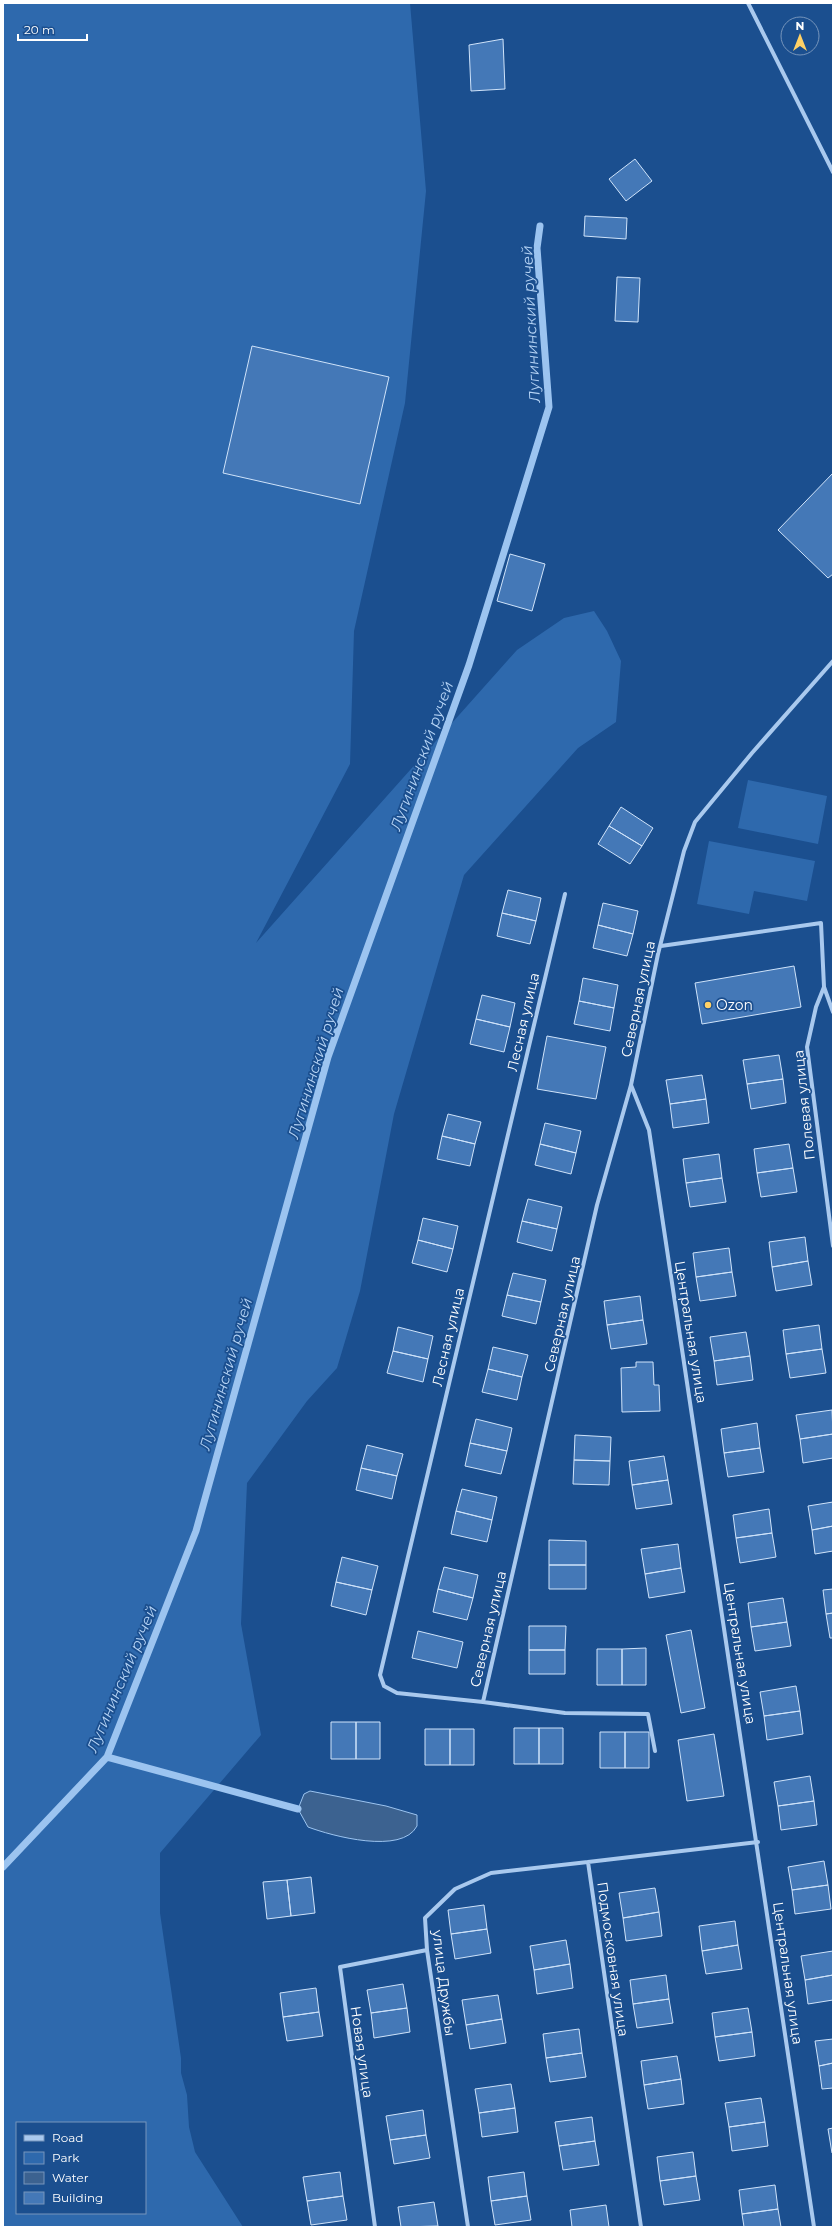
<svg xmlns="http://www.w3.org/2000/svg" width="836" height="2230" viewBox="0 0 836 2230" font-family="Montserrat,sans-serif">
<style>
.green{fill:#2e69ad;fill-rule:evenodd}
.water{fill:#3c6290;stroke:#9cc4f0}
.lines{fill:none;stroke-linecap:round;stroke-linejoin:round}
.stream{stroke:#9cc4f0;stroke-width:7}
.building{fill:#4478b7;stroke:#cfe3fa}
.street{stroke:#a9c9ee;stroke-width:4}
.poi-dot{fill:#ffd166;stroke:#1b4f8f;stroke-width:1.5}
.labels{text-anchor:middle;stroke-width:3.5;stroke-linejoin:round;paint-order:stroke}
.street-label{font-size:14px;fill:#fff;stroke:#1b4f8f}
.poi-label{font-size:14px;fill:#fff;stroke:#1b4f8f;text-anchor:start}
.water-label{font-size:15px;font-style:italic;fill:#b5d3f5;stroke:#1b4f8f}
</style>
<rect width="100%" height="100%" fill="#1b4f8f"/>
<!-- green -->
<path class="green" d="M 3,3 L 410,3 L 426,191 L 405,403 L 354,631 L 350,764 L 256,943 L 517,650 L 564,618 L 594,611 L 607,631 L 621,661 L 616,722 L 578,748 L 464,875 L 394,1114 L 360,1291 L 337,1368 L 307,1401 L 247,1483 L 241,1624 L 261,1735 L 160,1853 L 160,1913 L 181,2058 L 181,2073 L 187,2095 L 189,2127 L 195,2152 L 243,2227 L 3,2227 ZM 17,2123 L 145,2123 L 145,2213 L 17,2213 Z
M 748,780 L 827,796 L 818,844 L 738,828 Z
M 709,841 L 815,861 L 807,901 L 754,891 L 749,914 L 697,904 Z"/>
<!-- water -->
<path class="water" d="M 310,1791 L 386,1806 L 417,1815 L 417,1826 C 402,1855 332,1836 308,1827 L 298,1809 L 304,1794 Z"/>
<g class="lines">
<!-- stream -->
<path class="stream" d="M 107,1757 L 298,1809
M 3,1867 L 107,1757 L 196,1531 L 328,1057 L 469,665 L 549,407 L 537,248 L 540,226"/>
</g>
<!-- building -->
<path class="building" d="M 503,39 L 505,89 L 471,91 L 469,45 Z
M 635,159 L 652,181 L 626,201 L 609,179 Z
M 585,216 L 627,218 L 626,239 L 584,236 Z
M 617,277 L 640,278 L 638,322 L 615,321 Z
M 252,346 L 389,377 L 360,504 L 223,473 Z
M 833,473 L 833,574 L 828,578 L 778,530 Z
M 510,554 L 545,564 L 532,611 L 497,601 Z
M 621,807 L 653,828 L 642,846 L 609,826 Z
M 609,826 L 642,846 L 630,864 L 598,844 Z
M 508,890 L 541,898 L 536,921 L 502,913 Z
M 603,903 L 638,911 L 633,934 L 598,925 Z
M 502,913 L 536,921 L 530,944 L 497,936 Z
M 598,925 L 633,934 L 627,956 L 593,948 Z
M 794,966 L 801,1007 L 702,1024 L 695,983 Z
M 583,978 L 618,985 L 614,1008 L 579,1001 Z
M 482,995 L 515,1003 L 510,1027 L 476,1019 Z
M 579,1001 L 614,1008 L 610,1031 L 574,1024 Z
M 476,1019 L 510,1027 L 504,1052 L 470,1044 Z
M 547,1036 L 606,1047 L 596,1099 L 537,1089 Z
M 779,1055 L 783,1079 L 747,1084 L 743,1060 Z
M 702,1075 L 706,1099 L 670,1104 L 666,1080 Z
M 783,1079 L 786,1103 L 751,1109 L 747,1084 Z
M 706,1099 L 709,1123 L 673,1128 L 670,1104 Z
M 448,1114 L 481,1122 L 475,1144 L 442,1136 Z
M 545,1123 L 581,1131 L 576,1153 L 540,1144 Z
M 442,1136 L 475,1144 L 470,1166 L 437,1159 Z
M 540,1144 L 576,1153 L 571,1174 L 535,1165 Z
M 789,1144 L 793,1168 L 757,1173 L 754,1149 Z
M 719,1154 L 722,1178 L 686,1183 L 683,1159 Z
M 793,1168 L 797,1192 L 761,1197 L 757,1173 Z
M 722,1178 L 726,1202 L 690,1207 L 686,1183 Z
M 528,1199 L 562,1207 L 557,1229 L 522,1221 Z
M 423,1218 L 458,1226 L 453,1249 L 418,1240 Z
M 522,1221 L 557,1229 L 552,1251 L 517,1242 Z
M 805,1237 L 808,1261 L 772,1267 L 769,1242 Z
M 418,1240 L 453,1249 L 447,1272 L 412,1263 Z
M 729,1248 L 732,1272 L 696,1277 L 693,1253 Z
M 808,1261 L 812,1285 L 776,1291 L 772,1267 Z
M 732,1272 L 736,1296 L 700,1301 L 696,1277 Z
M 513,1273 L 546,1280 L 541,1302 L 507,1295 Z
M 507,1295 L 541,1302 L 536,1324 L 502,1316 Z
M 640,1296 L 643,1320 L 607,1325 L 604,1301 Z
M 643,1320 L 647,1344 L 611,1349 L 607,1325 Z
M 819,1325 L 822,1349 L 786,1354 L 783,1330 Z
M 398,1327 L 433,1336 L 428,1359 L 393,1351 Z
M 746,1332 L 750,1356 L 714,1361 L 710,1337 Z
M 493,1347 L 528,1355 L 522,1377 L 488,1369 Z
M 822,1349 L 826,1373 L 790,1378 L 786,1354 Z
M 393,1351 L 428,1359 L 423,1382 L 387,1373 Z
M 750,1356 L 753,1380 L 717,1385 L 714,1361 Z
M 636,1362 L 653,1362 L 654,1385 L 659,1385 L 660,1411 L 622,1412 L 621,1368 L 636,1367 Z
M 488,1369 L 522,1377 L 517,1400 L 482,1392 Z
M 832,1410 L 833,1434 L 800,1439 L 796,1415 Z
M 476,1419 L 512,1428 L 507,1451 L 470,1443 Z
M 757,1423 L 760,1448 L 724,1453 L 721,1429 Z
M 833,1434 L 833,1458 L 803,1463 L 800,1439 Z
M 575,1435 L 611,1437 L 610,1461 L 574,1460 Z
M 470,1443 L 507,1451 L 501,1474 L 465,1466 Z
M 367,1445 L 403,1454 L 397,1476 L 361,1468 Z
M 760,1448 L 764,1472 L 728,1477 L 724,1453 Z
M 664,1456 L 668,1480 L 632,1485 L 629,1461 Z
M 574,1460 L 610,1461 L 609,1485 L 573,1484 Z
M 361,1468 L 397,1476 L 392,1499 L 356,1490 Z
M 668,1480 L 672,1504 L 636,1509 L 632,1485 Z
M 462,1489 L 497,1497 L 492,1520 L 456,1511 Z
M 833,1502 L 833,1526 L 812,1530 L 808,1506 Z
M 769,1509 L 772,1533 L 736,1538 L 733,1515 Z
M 456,1511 L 492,1520 L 487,1542 L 451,1534 Z
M 833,1526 L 833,1551 L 815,1554 L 812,1530 Z
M 772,1533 L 776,1557 L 740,1563 L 736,1538 Z
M 549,1540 L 586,1541 L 586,1565 L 549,1565 Z
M 678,1544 L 681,1568 L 645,1574 L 641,1549 Z
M 342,1557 L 378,1566 L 372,1590 L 336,1582 Z
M 549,1565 L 586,1565 L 586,1589 L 549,1589 Z
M 444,1567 L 478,1575 L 473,1598 L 438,1589 Z
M 681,1568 L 685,1592 L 649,1598 L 645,1574 Z
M 336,1582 L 372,1590 L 366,1615 L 331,1606 Z
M 438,1589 L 473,1598 L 467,1620 L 433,1612 Z
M 833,1589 L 833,1613 L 826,1614 L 823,1590 Z
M 783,1598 L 787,1622 L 751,1627 L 748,1603 Z
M 833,1613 L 833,1638 L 830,1638 L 826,1614 Z
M 787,1622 L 791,1646 L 755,1651 L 751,1627 Z
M 529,1626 L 566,1626 L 565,1650 L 529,1650 Z
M 691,1630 L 705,1708 L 681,1713 L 666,1635 Z
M 418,1631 L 463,1642 L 457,1668 L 412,1658 Z
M 646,1648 L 646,1685 L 622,1685 L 622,1649 Z
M 597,1649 L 622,1649 L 622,1685 L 597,1685 Z
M 529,1650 L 565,1650 L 565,1674 L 529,1674 Z
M 796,1686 L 800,1711 L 764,1716 L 760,1692 Z
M 800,1711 L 803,1734 L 767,1740 L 764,1716 Z
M 331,1722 L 356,1722 L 356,1759 L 331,1759 Z
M 356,1722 L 380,1722 L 380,1759 L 356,1759 Z
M 514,1728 L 539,1728 L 539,1764 L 514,1764 Z
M 539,1728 L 563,1728 L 563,1764 L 539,1764 Z
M 425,1729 L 450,1729 L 450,1765 L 425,1765 Z
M 450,1729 L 474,1729 L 474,1765 L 450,1765 Z
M 600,1732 L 625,1732 L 625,1768 L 600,1768 Z
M 625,1732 L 649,1732 L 649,1768 L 625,1768 Z
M 714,1734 L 724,1796 L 687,1801 L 678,1740 Z
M 810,1776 L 814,1801 L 778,1806 L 774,1782 Z
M 814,1801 L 817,1825 L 781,1830 L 778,1806 Z
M 824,1861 L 828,1885 L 792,1890 L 788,1867 Z
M 311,1877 L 315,1913 L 291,1916 L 287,1880 Z
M 287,1880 L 291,1916 L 267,1919 L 263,1882 Z
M 828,1885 L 831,1909 L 795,1914 L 792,1890 Z
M 655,1888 L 659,1912 L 623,1918 L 619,1893 Z
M 484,1905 L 487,1929 L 451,1934 L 448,1910 Z
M 659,1912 L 662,1936 L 626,1941 L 623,1918 Z
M 735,1921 L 738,1945 L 702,1951 L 699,1926 Z
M 487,1929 L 491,1953 L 455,1959 L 451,1934 Z
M 566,1940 L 570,1964 L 534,1970 L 530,1946 Z
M 738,1945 L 742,1969 L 706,1974 L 702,1951 Z
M 833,1951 L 833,1975 L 805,1980 L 801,1956 Z
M 570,1964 L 573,1988 L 537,1994 L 534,1970 Z
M 666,1975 L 669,1999 L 633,2004 L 630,1980 Z
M 833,1975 L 833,2000 L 808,2004 L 805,1980 Z
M 403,1984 L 407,2008 L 371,2013 L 367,1990 Z
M 316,1988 L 319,2012 L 283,2017 L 280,1993 Z
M 498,1995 L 502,2019 L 466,2025 L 462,2000 Z
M 669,1999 L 673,2023 L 637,2028 L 633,2004 Z
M 407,2008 L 410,2032 L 374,2038 L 371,2013 Z
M 748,2008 L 752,2032 L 715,2037 L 712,2013 Z
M 319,2012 L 323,2036 L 287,2041 L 283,2017 Z
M 502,2019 L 506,2043 L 470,2049 L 466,2025 Z
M 579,2029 L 582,2053 L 546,2058 L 543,2034 Z
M 752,2032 L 755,2056 L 719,2061 L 715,2037 Z
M 833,2039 L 833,2063 L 819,2066 L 815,2041 Z
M 582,2053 L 586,2077 L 550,2082 L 546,2058 Z
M 677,2056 L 681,2079 L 644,2085 L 641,2061 Z
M 833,2063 L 833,2088 L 822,2089 L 819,2066 Z
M 681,2079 L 684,2104 L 648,2109 L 644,2085 Z
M 511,2084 L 515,2108 L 479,2113 L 475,2089 Z
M 761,2098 L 765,2122 L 729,2127 L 725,2103 Z
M 515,2108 L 518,2132 L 482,2137 L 479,2113 Z
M 423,2110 L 426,2135 L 390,2140 L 386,2116 Z
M 592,2117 L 595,2141 L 559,2146 L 555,2122 Z
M 765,2122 L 768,2146 L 732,2151 L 729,2127 Z
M 833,2128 L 833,2153 L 832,2153 L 828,2129 Z
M 426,2135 L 430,2158 L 394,2164 L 390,2140 Z
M 595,2141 L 599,2165 L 563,2170 L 559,2146 Z
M 693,2152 L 696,2176 L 660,2181 L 657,2157 Z
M 340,2172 L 343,2196 L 307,2201 L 303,2177 Z
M 524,2172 L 527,2196 L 491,2201 L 488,2177 Z
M 696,2176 L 700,2200 L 664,2205 L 660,2181 Z
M 775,2185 L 778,2209 L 742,2214 L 739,2190 Z
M 343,2196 L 347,2220 L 311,2225 L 307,2201 Z
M 527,2196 L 531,2220 L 495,2225 L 491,2201 Z
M 434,2202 L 438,2226 L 401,2227 L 398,2207 Z
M 606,2205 L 609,2227 L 572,2227 L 570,2210 Z
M 778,2209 L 781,2227 L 744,2227 L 742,2214 Z"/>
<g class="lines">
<!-- street -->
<path class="street" d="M 748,3 L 833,172
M 661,946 L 821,923 L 824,987 L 833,1012
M 824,987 L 816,1007 L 807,1047 L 833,1246
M 631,1085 L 649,1130 L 814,2227
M 483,1702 L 397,1693 L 384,1686 L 380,1675 L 565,894
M 655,1751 L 648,1714 L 565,1713 L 483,1702 L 597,1205 L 631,1085 L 658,954 L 684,851 L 695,822 L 752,753 L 833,661
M 375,2227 L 340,1967 L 427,1950
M 468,2227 L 427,1950 L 425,1918 L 455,1889 L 491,1873 L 588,1862
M 641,2227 L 588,1862 L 758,1842"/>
</g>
<!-- markers -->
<circle class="poi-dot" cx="708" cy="1005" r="4"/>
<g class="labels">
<!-- street labels -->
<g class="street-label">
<text transform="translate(638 999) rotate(-78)" y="5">Северная улица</text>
<text transform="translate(523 1022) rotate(-77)" y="5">Лесная улица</text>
<text transform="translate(804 1105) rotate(-96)" y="5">Полевая улица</text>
<text transform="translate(562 1314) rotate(-77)" y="5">Северная улица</text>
<text transform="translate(691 1332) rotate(81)" y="5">Центральная улица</text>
<text transform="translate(448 1337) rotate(-77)" y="5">Лесная улица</text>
<text transform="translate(488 1629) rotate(-77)" y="5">Северная улица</text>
<text transform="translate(740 1653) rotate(81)" y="5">Центральная улица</text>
<text transform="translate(613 1959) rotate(82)" y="5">Подмосковная улица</text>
<text transform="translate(788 1973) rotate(82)" y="5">Центральная улица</text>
<text transform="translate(444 1983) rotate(83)" y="5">улица Дружбы</text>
<text transform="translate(362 2052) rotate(82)" y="5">Новая улица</text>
</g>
<!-- poi labels -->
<g class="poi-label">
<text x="716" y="1010">Ozon</text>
</g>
<!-- water labels -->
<g class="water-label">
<text transform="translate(531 324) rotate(-93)" y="5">Лугининский ручей</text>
<text transform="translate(422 756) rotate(-70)" y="5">Лугининский ручей</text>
<text transform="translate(316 1063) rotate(-73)" y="5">Лугининский ручей</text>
<text transform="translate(226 1374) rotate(-74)" y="5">Лугининский ручей</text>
<text transform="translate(122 1679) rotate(-67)" y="5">Лугининский ручей</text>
</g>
</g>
<!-- border -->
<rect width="836" height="2230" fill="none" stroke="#ffffff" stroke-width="8"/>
<!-- legend -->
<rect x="16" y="2122" width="130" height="92" fill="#1b4f8f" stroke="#7695bc"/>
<rect x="24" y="2135" width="20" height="6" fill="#a9c9ee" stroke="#7695bc"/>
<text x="52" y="2142" font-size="12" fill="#ffffff">Road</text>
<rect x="24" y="2152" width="20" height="12" fill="#2e69ad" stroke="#7695bc"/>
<text x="52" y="2162" font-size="12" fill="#ffffff">Park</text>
<rect x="24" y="2172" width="20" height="12" fill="#3c6290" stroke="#7695bc"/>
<text x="52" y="2182" font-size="12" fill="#ffffff">Water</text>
<rect x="24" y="2192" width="20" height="12" fill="#4478b7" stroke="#7695bc"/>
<text x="52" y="2202" font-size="12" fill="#ffffff">Building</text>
<!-- north arrow -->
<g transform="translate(800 36)"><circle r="19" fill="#1b4f8f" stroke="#7695bc"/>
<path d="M0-3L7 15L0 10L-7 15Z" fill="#ffd166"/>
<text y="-6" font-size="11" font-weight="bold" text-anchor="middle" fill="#ffffff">N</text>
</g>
<!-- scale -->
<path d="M18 34v6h69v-6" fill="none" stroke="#ffffff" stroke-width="2"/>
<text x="24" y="34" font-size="12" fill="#ffffff" stroke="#1b4f8f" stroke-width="3" paint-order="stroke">20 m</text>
</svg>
